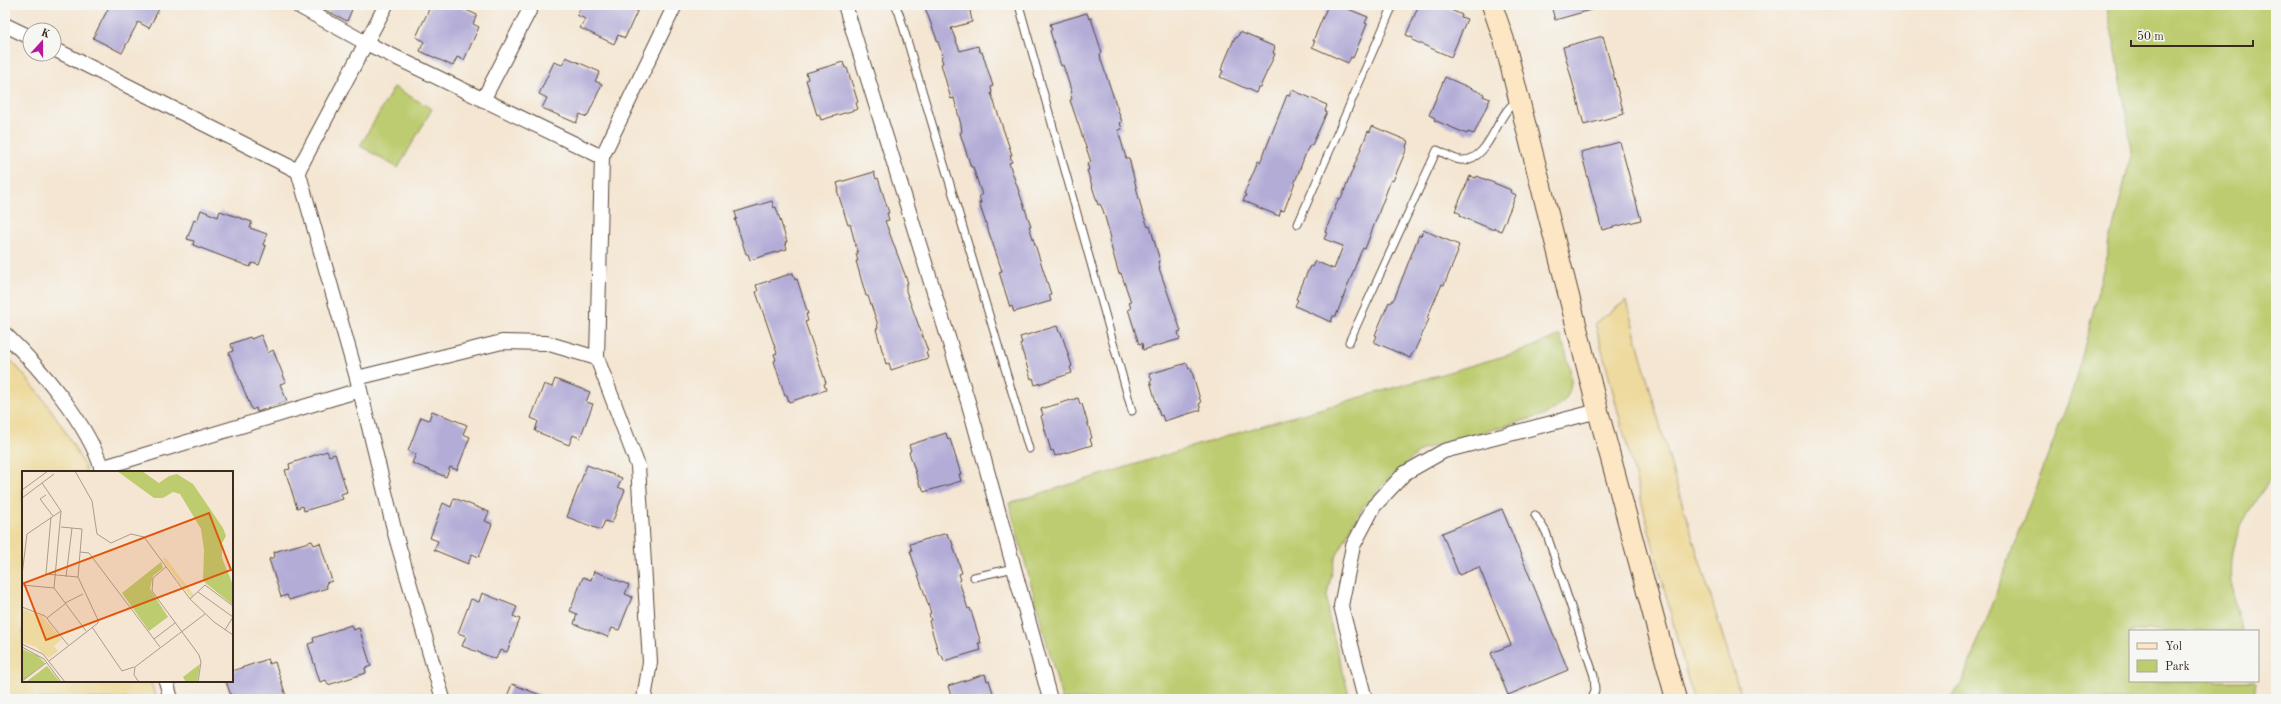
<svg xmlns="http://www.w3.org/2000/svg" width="2281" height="704" viewBox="0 0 2281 704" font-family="'Old Standard TT',serif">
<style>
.green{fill:#bdcc6f;stroke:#7c7b46}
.sand{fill:#eeda9e;stroke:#94825e}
.building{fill:#b2acd7}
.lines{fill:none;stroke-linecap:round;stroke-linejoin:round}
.lane-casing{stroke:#574639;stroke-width:9}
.street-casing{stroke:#574639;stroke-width:16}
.secondary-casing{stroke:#574639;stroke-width:22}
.lane{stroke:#fff;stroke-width:7}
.street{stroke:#fff;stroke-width:14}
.secondary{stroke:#fce6c4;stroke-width:20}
.inset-road{fill:none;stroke:#aa9b8a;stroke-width:1}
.view{fill:#df570d;fill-opacity:0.15;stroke:#df570d;stroke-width:2}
.inset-edge{fill:none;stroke:#3b2a1e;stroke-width:2}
</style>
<rect width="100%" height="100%" fill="#f6f6f2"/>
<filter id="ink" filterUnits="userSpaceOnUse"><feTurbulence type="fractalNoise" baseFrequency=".025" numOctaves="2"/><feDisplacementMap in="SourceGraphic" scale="8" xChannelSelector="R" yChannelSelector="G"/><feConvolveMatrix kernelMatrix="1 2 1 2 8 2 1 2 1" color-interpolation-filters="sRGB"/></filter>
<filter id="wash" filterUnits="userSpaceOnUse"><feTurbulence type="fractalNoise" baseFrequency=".012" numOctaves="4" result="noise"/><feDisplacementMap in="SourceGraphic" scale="16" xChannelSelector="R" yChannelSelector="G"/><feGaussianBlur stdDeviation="0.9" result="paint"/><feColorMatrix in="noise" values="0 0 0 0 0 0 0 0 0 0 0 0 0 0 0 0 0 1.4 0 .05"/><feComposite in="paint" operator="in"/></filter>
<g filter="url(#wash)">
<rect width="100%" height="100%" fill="#f4e6d2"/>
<!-- green -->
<path class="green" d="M 2106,5 L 2276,5 L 2276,463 C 2271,483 2258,496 2247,513 C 2226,547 2228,596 2243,631 L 2130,631 L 2130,681 L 2256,681 L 2254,699 L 1948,699 L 1960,686 L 1965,675 L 2076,381 L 2132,151 L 2117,57 Z
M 394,87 L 432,109 L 398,168 L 360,146 Z
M 1560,335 C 1570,368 1585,396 1544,415 L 1423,449 L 1391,476 L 1363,507 L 1353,524 L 1335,559 L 1327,595 L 1328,614 L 1350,699 L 1062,699 L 1009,503 L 1267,424 L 1522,351 Z"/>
<!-- sand -->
<path class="sand" d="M 1626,301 L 1675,480 L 1742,699 L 1693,699 L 1595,323 Z
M 5,354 C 39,390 66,427 87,472 L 23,472 L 23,681 L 150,681 L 157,699 L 5,699 Z"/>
<g id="blocks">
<!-- building -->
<path class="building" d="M 110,5 L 161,5 L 149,28 L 138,22 L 122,53 L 93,38 Z
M 315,5 L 354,5 L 347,21 Z
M 431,5 L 455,5 L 477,15 L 473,24 L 479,27 L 464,60 L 457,57 L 453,66 L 420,51 L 424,41 L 416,37 Z
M 582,5 L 640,5 L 625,38 L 618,35 L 614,44 L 580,28 L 585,19 L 577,15 Z
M 924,5 L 969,5 L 972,22 L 951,28 L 960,51 L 978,46 L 980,52 L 982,52 L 993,86 L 991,87 L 992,93 L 991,93 L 1012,155 L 1010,155 L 1012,162 L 1009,163 L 1031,226 L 1029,226 L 1051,294 L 1049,295 L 1051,301 L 1014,312 L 1012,306 L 1010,307 L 999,272 L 1002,271 L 1000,265 L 979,203 L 981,203 L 979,196 L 982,195 L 973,167 L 971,167 L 960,133 L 962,132 L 961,125 L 954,98 L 951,99 L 941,64 L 943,63 L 941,57 L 943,56 Z
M 1328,5 L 1338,5 L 1368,17 L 1365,23 L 1367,24 L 1353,58 L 1351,57 L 1348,63 L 1312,47 L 1315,41 L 1313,41 Z
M 1419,5 L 1440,5 L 1462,15 L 1461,17 L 1467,19 L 1451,57 L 1412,40 L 1413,38 L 1406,35 Z
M 1551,5 L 1593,5 L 1594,9 L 1555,20 Z
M 1087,13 L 1089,19 L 1091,18 L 1102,53 L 1100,54 L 1101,60 L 1122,122 L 1120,123 L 1122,129 L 1118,130 L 1126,158 L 1129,158 L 1142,211 L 1148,227 L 1150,226 L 1160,261 L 1158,261 L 1160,268 L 1159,268 L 1181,331 L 1178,332 L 1180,339 L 1143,350 L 1142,343 L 1139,344 L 1128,309 L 1131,309 L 1129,302 L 1131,302 L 1121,273 L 1119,274 L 1109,239 L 1111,238 L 1103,210 L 1100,204 L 1098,205 L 1087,170 L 1089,170 L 1087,163 L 1091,162 L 1070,100 L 1072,99 L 1070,93 L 1072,93 L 1063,65 L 1061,66 L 1050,31 L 1052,30 L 1050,24 Z
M 1240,32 L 1275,47 L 1273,53 L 1275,54 L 1260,87 L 1258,87 L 1256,93 L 1220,77 L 1223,71 L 1221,70 L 1235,37 L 1237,38 Z
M 1603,36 L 1624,114 L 1584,125 L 1563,47 Z
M 566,57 L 600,72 L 595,81 L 602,84 L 587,117 L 580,114 L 576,123 L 542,108 L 547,98 L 539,94 L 554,62 L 562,65 Z
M 843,62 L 845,68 L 847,68 L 858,102 L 856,103 L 858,109 L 821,120 L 819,114 L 817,115 L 806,80 L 808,79 L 806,73 Z
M 1445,77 L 1484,94 L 1483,96 L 1490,99 L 1474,134 L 1468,132 L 1467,134 L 1434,120 L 1435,118 L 1429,115 Z
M 1292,90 L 1327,105 L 1325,111 L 1327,112 L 1312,145 L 1310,145 L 1307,150 L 1284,211 L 1281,210 L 1279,216 L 1243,201 L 1246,195 L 1244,194 L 1258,161 L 1260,162 L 1263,156 L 1287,95 L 1289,96 Z
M 1372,126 L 1408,141 L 1406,147 L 1407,148 L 1393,181 L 1391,180 L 1365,249 L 1363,248 L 1360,254 L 1336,316 L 1333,316 L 1331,322 L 1295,306 L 1298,300 L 1296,299 L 1310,266 L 1312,267 L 1315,261 L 1334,269 L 1343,246 L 1324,239 L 1327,233 L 1325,232 L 1339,198 L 1341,199 L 1368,131 L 1370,132 Z
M 1620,142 L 1641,220 L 1602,230 L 1581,152 Z
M 874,172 L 876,179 L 878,178 L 889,213 L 887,213 L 889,220 L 885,221 L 908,283 L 906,284 L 906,291 L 928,351 L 926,352 L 928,358 L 891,370 L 889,363 L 886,364 L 876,329 L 878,328 L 877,322 L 868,296 L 866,296 L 856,261 L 858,261 L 856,254 L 858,254 L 850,224 L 848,225 L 837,190 L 839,190 L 837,183 Z
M 1470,176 L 1476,178 L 1477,176 L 1511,190 L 1510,192 L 1516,195 L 1501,231 L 1494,228 L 1494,230 L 1460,216 L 1461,214 L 1455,211 Z
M 772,201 L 774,208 L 776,207 L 787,242 L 785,242 L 787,249 L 750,260 L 748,254 L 746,254 L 735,219 L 737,219 L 735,212 Z
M 201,210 L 218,217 L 220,211 L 252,222 L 250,228 L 267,234 L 263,245 L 266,246 L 259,265 L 252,263 L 250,267 L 193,245 L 194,241 L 187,239 L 194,220 L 197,221 Z
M 1423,230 L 1459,245 L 1457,251 L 1458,252 L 1444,285 L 1442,284 L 1427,318 L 1429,319 L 1414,352 L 1413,352 L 1410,358 L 1374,342 L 1377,336 L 1375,335 L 1389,302 L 1391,303 L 1395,297 L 1419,235 L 1421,236 Z
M 793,273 L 795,280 L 797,279 L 808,314 L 806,314 L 808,321 L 805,322 L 826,383 L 824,384 L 826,390 L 789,402 L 787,395 L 785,396 L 774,361 L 776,360 L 774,354 L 777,353 L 756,292 L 758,291 L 756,285 Z
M 1057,326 L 1059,332 L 1061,332 L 1072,366 L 1070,367 L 1072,373 L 1035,385 L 1033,378 L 1031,379 L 1020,344 L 1022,343 L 1020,337 Z
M 261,335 L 268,353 L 273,350 L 286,382 L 280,384 L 287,401 L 257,412 L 256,408 L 252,410 L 229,353 L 233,351 L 231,344 L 250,337 L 251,339 Z
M 1187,363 L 1189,369 L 1191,368 L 1201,403 L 1199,404 L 1201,410 L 1164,421 L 1162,415 L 1160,416 L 1150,381 L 1152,380 L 1149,374 Z
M 555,379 L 590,392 L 586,402 L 593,404 L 580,438 L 573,435 L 569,445 L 535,431 L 538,421 L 531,418 L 544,384 L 552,387 Z
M 1078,398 L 1080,404 L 1082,404 L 1092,438 L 1090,439 L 1092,445 L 1055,456 L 1053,450 L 1051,451 L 1041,416 L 1043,415 L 1041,409 Z
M 432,411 L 467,425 L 463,434 L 470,437 L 457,470 L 450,467 L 446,477 L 412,463 L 416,454 L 408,451 L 421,417 L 429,420 Z
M 946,433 L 948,440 L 950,439 L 961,474 L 959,474 L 961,481 L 924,492 L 922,486 L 920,486 L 909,452 L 911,451 L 909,445 Z
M 327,451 L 329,456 L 335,454 L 347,492 L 341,494 L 343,499 L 304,511 L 303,506 L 297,508 L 285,470 L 290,469 L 289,464 Z
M 587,465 L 622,478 L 618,487 L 625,490 L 612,523 L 605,521 L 601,530 L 567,517 Z
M 454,498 L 489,512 L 485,521 L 492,524 L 479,557 L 472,554 L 468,564 L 434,550 L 438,541 L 430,538 L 443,503 L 451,507 Z
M 1502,509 L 1568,670 L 1508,695 L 1491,653 L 1511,645 L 1479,567 L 1459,575 L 1442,533 Z
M 947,533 L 949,539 L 951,539 L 962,573 L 959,574 L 961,580 L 959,581 L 968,609 L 970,608 L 981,643 L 978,643 L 981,650 L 944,661 L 942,655 L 939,655 L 929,621 L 931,620 L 929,614 L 931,613 L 910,551 L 912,551 L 910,544 Z
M 312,541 L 314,545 L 320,543 L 332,581 L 326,583 L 327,588 L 289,600 L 287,595 L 281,597 L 269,559 L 275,557 L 274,552 Z
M 594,571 L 629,585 L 625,594 L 632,597 L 619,630 L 612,628 L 608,637 L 574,624 L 577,614 L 570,611 L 583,577 L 591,580 Z
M 482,593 L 517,607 L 513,616 L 520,619 L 507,652 L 500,650 L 496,659 L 462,646 L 466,636 L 458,633 L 471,599 L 479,602 Z
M 351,625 L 353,630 L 359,628 L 371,666 L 365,668 L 366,673 L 328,685 L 326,680 L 320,682 L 308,644 L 314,642 L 313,638 Z
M 268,659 L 269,664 L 275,662 L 287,699 L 232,699 L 226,681 L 232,681 L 232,671 Z
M 985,674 L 987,681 L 989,680 L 995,699 L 952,699 L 948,686 Z
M 512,684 L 548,698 L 548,699 L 506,699 Z"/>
</g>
</g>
<g filter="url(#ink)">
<use href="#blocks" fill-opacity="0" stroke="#574639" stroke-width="1"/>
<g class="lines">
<!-- lane casing -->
<g class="lane-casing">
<path id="lane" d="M 895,5 L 899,13 L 1029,449
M 1019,5 L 1132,411
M 1298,224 L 1393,5
M 1349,342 L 1437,150 C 1444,153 1453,159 1460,160 C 1490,163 1495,114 1517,101
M 1535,515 L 1546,532 L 1594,676 L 1595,690 L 1592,699
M 974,577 L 1014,568"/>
</g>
<!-- street casing -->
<g class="street-casing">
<path id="street" d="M 297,5 L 366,43 L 602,157
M 845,5 L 969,405 L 1050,699
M 5,25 L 30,37
M 54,49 L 298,171 L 357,378 L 396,537 L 443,699
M 483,100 L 532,5
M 298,171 L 386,5
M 5,334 C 41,369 88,423 103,472
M 357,378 L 502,342 L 546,343 L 597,358
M 101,468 L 360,390
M 166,681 L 171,699
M 644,699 L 650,662 L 638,466 L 597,358 L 602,157 L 675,5
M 1365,699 L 1341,606 L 1353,546 L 1374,506 L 1405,473 L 1444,451 L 1598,411"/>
</g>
<!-- secondary casing -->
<g class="secondary-casing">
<path id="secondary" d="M 1492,5 L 1504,40 L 1598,411 L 1676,699"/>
</g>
<!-- lane -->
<use href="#lane" class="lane"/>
<!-- street -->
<use href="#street" class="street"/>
<!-- secondary -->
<use href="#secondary" class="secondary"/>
</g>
</g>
<!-- overview -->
<g transform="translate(22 471)">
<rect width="211" height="211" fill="#f4e6d2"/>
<path d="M 95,0 L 120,0 L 137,12 L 147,5 L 155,3 L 171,13 L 201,57 L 204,65 L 200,72 L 200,87 L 211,114 L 211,134 L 181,110 L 182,79 L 179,58 L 158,23 L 151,21 L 141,27 L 132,27 ZM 139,91 L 141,97 L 131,105 L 128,118 L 146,146 L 127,160 L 100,122 ZM 0,178 L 16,185 L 23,192 L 0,210 ZM 178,193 L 175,211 L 164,211 L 161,206 ZM 25,195 L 38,211 L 4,211 Z" fill="#bdcc6f"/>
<path d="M 143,86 L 172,124 L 169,127 L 141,89 ZM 0,138 L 20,145 L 40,168 L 32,175 L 36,180 L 27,187 L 14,176 L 0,171 Z" fill="#eeda9e"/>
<path class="inset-road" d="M 53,0 L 70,30 L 75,63 L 89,72 L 109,63 L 122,66 L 168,128 L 192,151 L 211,164M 20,12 L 39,40 L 32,117M 0,19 L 26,0M 24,24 L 18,28 L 31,45M 0,27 L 32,3M 29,46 L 24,103 L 56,106M 58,81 L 67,82 L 138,176M 144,96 L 131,107 L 130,120 L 177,184 L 179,191 L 176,211M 0,104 L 5,63 L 39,40M 44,106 L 50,57M 0,114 L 32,117 L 64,160M 176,121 L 211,146M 168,128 L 183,114 L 211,135M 43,132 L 61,123M 0,136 L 23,145 L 46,174M 25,147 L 43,133M 70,156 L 100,200 L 112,196M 203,159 L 211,146M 132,168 L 153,152M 0,173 L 21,183 L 43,211M 0,176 L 22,188 L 39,211M 27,190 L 76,152 L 76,149 L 56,106 L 60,58 L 39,56M 0,210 L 24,192M 117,211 L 112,204 L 113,196 L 183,143"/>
<path class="view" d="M 187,42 L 209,99 L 24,169 L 2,112 Z"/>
<rect width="211" height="211" class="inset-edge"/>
</g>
<!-- margin -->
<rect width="2281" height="704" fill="none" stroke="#f6f6f2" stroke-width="20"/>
<!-- legend -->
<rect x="2129" y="630" width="130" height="52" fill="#f6f6f2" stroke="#aba49d"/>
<rect x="2137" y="643" width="20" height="6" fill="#fce6c4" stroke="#aba49d"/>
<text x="2165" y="650" font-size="12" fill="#3b2a1e">Yol</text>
<rect x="2137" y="660" width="20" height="12" fill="#bdcc6f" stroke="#aba49d"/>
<text x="2165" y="670" font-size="12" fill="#3b2a1e">Park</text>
<!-- north arrow -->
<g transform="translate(42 42) rotate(21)"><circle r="19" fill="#f6f6f2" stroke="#aba49d"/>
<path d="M0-3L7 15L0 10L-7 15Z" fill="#b5179e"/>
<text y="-6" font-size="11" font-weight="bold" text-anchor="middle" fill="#3b2a1e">K</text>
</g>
<!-- scale -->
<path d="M2131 40v6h122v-6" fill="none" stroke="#3b2a1e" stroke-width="2"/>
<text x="2137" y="40" font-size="12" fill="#3b2a1e" stroke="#f6f6f2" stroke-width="3" paint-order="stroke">50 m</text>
</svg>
